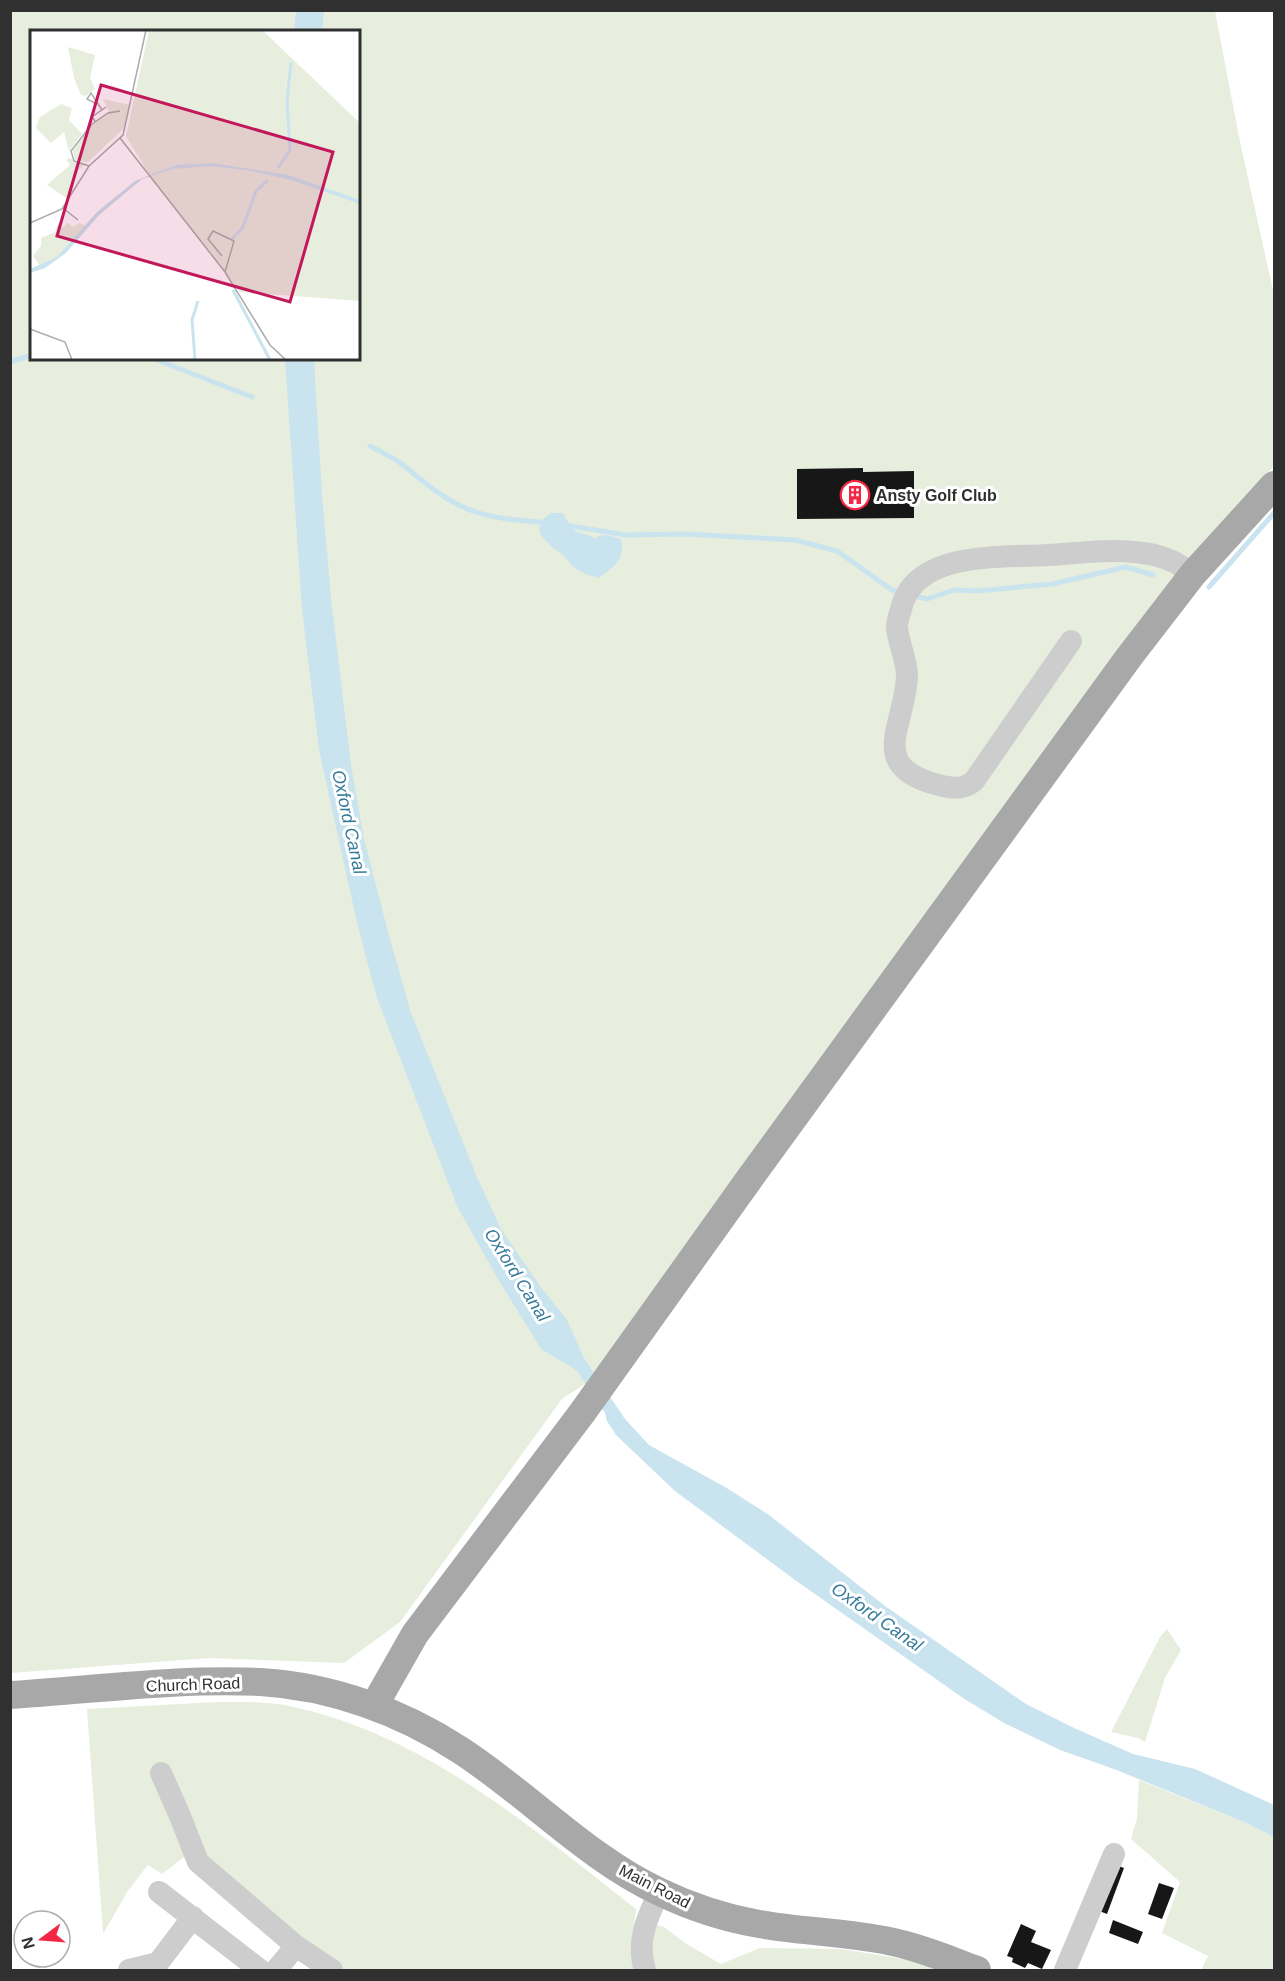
<svg xmlns="http://www.w3.org/2000/svg" width="1285" height="1981" viewBox="0 0 1285 1981" font-family="Helvetica,sans-serif">
<style>
.green{fill:#e8eede;fill-rule:evenodd}
.water{fill:#c9e3ef}
.lines{fill:none;stroke-linecap:round;stroke-linejoin:round}
.stream{stroke:#c9e3ef;stroke-width:5}
.building{fill:#171717}
.minor{stroke:#cdcdcd;stroke-width:22}
.major{stroke:#a8a8a8;stroke-width:28}
.labels{text-anchor:middle;stroke-width:6;stroke-linejoin:round;paint-order:stroke}
.poi-label{font-size:16px;font-weight:bold;fill:#303030;stroke:#fff;text-anchor:start}
.street-label{font-size:16px;fill:#303030;stroke:#fff}
.water-label{font-size:18px;font-style:italic;fill:#377b9a;stroke:#fff}
.inset-river{fill:none;stroke:#c9e3ef;stroke-width:3}
.inset-road{fill:none;stroke:#acacac;stroke-width:1.5}
.view{fill:#c2185b;fill-opacity:0.15;stroke:#c2185b;stroke-width:3}
.inset-edge{fill:none;stroke:#303030;stroke-width:3}
</style>
<rect width="100%" height="100%" fill="#fff"/>
<!-- green -->
<path class="green" d="M 11,11 L 1215,11 L 1239,137 L 1274,295 L 1274,465 L 1193,574 L 620,1361 L 562,1399 L 400,1622 L 344,1663 L 209,1658 L 11,1673 ZM 32,32 L 358,32 L 358,358 L 32,358 Z
M 1167,1629 L 1181,1650 L 1165,1678 L 1145,1742 L 1138,1738 L 1111,1732 L 1160,1637 Z
M 217,1702 C 242,1702 269,1701 294,1707 C 426,1736 532,1828 636,1909 L 633,1939 L 633,1970 L 346,1970 L 325,1959 L 192,1851 L 162,1874 L 148,1865 L 127,1892 L 103,1934 L 87,1709 Z
M 1139,1780 L 1244,1822 L 1274,1837 L 1274,1970 L 1201,1970 L 1208,1956 L 1162,1933 L 1180,1882 L 1131,1839 L 1137,1818 Z
M 655,1925 L 664,1927 L 685,1943 L 721,1964 L 760,1948 L 841,1949 L 916,1961 L 942,1970 L 651,1970 Z"/>
<!-- water -->
<path class="water" d="M 296,11 L 324,11 L 322,31 L 294,31 Z
M 285,359 L 314,359 L 322,495 L 331,598 L 351,765 L 364,839 L 386,924 L 410,1010 L 477,1177 L 501,1229 L 540,1286 L 567,1320 L 584,1358 L 625,1419 L 649,1445 L 725,1487 L 769,1515 L 885,1606 L 1026,1704 L 1074,1728 L 1133,1754 L 1195,1769 L 1274,1805 L 1274,1837 L 1244,1822 L 1114,1769 L 1060,1750 L 1004,1723 L 963,1698 L 795,1580 L 675,1491 L 616,1435 L 607,1421 L 605,1413 L 576,1370 L 541,1349 L 495,1274 L 457,1206 L 377,998 L 358,927 L 319,750 L 302,609 Z
M 551,513 L 563,513 C 576,538 572,528 595,538 C 604,533 611,536 621,539 C 625,561 614,567 598,578 C 589,575 579,572 572,566 C 569,562 566,558 563,555 C 549,544 525,530 551,513 Z"/>
<g class="lines">
<!-- stream -->
<path class="stream" d="M 152,358 L 252,397
M 10,362 L 32,355
M 370,446 C 381,452 393,457 403,465 C 421,479 434,492 455,503 C 483,519 518,520 549,523
M 564,525 L 626,535 L 685,534 L 795,540 L 837,551 L 892,590 L 902,593
M 1209,587 L 1274,513
M 914,596 L 927,599 L 954,590 L 977,591 L 1052,584 L 1126,567 L 1153,575"/>
</g>
<!-- building -->
<path class="building" d="M 863,468 L 863,472 L 914,471 L 914,518 L 797,519 L 797,469 Z
M 1111,1863 L 1124,1868 L 1107,1914 L 1094,1909 Z
M 1159,1883 L 1174,1888 L 1162,1919 L 1148,1914 Z
M 1113,1920 L 1143,1932 L 1138,1944 L 1109,1933 Z
M 1021,1924 L 1036,1931 L 1031,1942 L 1051,1950 L 1042,1969 L 1028,1963 L 1025,1968 L 1012,1962 L 1013,1958 L 1007,1956 Z"/>
<g class="lines">
<!-- minor -->
<path class="minor" d="M 1071,641 L 974,781 C 962,791 949,788 935,784 C 867,765 905,726 907,676 C 907,659 898,643 897,627 C 897,621 900,614 901,609 C 915,550 1001,558 1048,555 C 1085,553 1139,544 1174,562 C 1180,565 1187,570 1193,574
M 161,1773 L 180,1816 L 198,1862 L 296,1946 L 332,1970
M 159,1892 L 260,1970
M 129,1970 L 158,1963 L 193,1917
M 276,1970 L 296,1946
M 645,1970 C 636,1942 647,1918 659,1892
M 1065,1970 L 1114,1854"/>
<!-- major -->
<path class="major" d="M 10,1695 C 93,1690 177,1678 260,1682 C 331,1686 402,1712 460,1750 C 528,1794 587,1858 660,1892 C 691,1907 725,1918 759,1924 C 803,1932 849,1932 893,1942 C 922,1948 950,1960 977,1970
M 374,1706 L 415,1634 L 582,1413 L 750,1178 L 1129,657 L 1193,574 L 1274,485"/>
</g>
<!-- icons -->
<defs>
<g id="building-ring" transform="scale(1.5)"><circle r="9.5" fill="#fff" stroke="#f32745" stroke-width="1.5"/><path d="M-4-6H4V6H1V3H-1V6H-4ZM-2.5-4.3h1.7v1.8h-1.7ZM.8-4.3h1.7v1.8H.8ZM-2.5-1h1.7V.8h-1.7ZM.8-1h1.7V.8H.8Z" fill="#f32745"/></g>
</defs>
<g fill-rule="evenodd">
<use href="#building-ring" x="855" y="495"/>
</g>
<g class="labels">
<!-- poi labels -->
<g class="poi-label">
<text x="876" y="501">Ansty Golf Club</text>
</g>
<!-- street labels -->
<g class="street-label">
<text transform="translate(193 1684) rotate(-2)" y="6">Church Road</text>
<text transform="translate(655 1886) rotate(27)" y="6">Main Road</text>
</g>
<!-- water labels -->
<g class="water-label">
<text transform="translate(349 822) rotate(78)" y="6">Oxford Canal</text>
<text transform="translate(517 1275) rotate(58)" y="6">Oxford Canal</text>
<text transform="translate(877 1617) rotate(35)" y="6">Oxford Canal</text>
</g>
</g>
<!-- overview -->
<g transform="translate(30 30)">
<rect width="330" height="330" fill="#fff"/>
<path d="M 119,0 L 232,0 L 330,93 L 330,271 L 210,262 L 122,149 L 96,106 ZM 38,17 L 65,25 L 60,48 L 65,59 L 56,66 L 51,65 L 44,48 ZM 73,69 L 100,75 L 93,99 L 58,132 L 45,130 L 43,121 L 58,98 L 79,82 ZM 31,74 L 42,78 L 39,90 L 52,104 L 39,121 L 34,102 L 21,113 L 6,98 L 10,87 ZM 40,128 L 55,134 L 48,140 L 38,169 L 17,155 L 40,135 L 36,129 ZM 28,193 L 33,198 L 37,193 L 43,197 L 49,193 L 56,196 L 27,227 L 10,236 L 3,226 L 11,216 L 11,208 L 25,202 Z" fill="#e8eede"/>
<path d="M 182,133 L 258,145 L 330,170 L 330,174 L 262,150 L 222,141 L 182,136 L 142,139 L 112,149 L 69,185 L 36,223 L 15,238 L 0,243 L 0,239 L 27,227 L 67,182 L 105,151 L 146,135 Z" fill="#c9e3ef"/>
<path class="inset-river" d="M 248,138 L 260,120 L 257,72 L 261,32M 202,209 L 213,197 L 226,161 L 238,150M 203,260 L 240,330M 165,330 L 162,290 L 168,271"/>
<path class="inset-road" d="M 67,74 L 57,69 L 61,63 L 72,80M 65,91 L 62,87 L 76,77M 90,108 L 195,242 L 240,315 L 256,330M 59,136 L 44,131 L 41,121 L 62,94 L 78,83 L 90,81M 33,178 L 48,190M 0,193 L 32,179 L 59,136 L 93,105 L 116,0M 192,226 L 178,209 L 183,201 L 204,211 L 195,242M 0,299 L 35,312 L 42,330"/>
<path class="view" d="M 71,55 L 303,122 L 260,272 L 27,206 Z"/>
<rect width="330" height="330" class="inset-edge"/>
</g>
<!-- border -->
<rect width="1285" height="1981" fill="none" stroke="#303030" stroke-width="24"/>
<!-- north arrow -->
<g transform="translate(42 1939) rotate(254)"><circle r="28" fill="#ffffff" stroke="#acacac" stroke-width="1.5"/>
<path d="M0-4.5L10 22L0 15L-10 22Z" fill="#f32745"/>
<text y="-9" font-size="16" font-weight="bold" text-anchor="middle" fill="#303030">N</text>
</g>
</svg>
